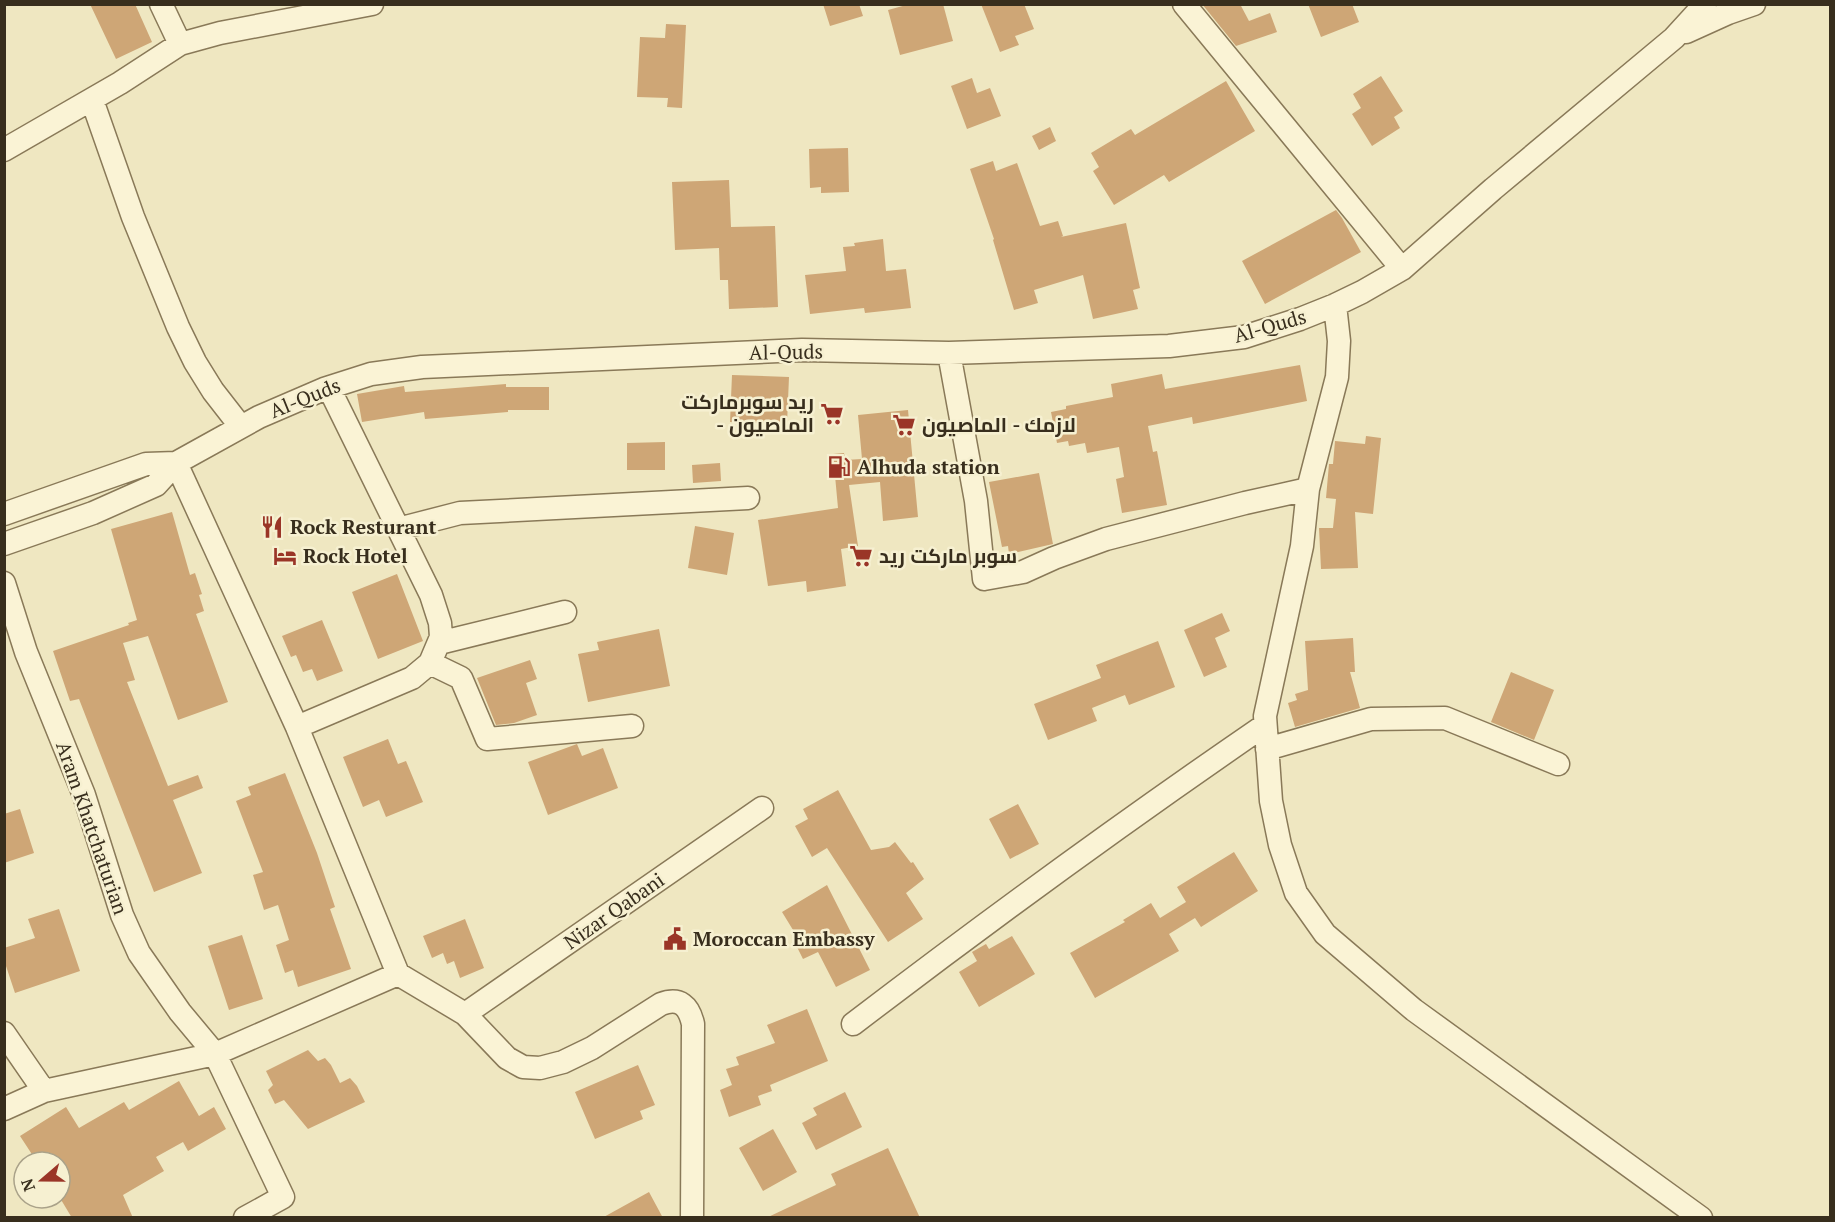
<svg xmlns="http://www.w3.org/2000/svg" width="1835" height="1222" viewBox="0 0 1835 1222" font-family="'PT Serif',Cairo,serif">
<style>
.building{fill:#cea676}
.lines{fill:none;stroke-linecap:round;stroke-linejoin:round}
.minor-casing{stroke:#897958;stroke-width:25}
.minor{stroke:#faf3d5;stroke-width:22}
.labels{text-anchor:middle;stroke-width:5;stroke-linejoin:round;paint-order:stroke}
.street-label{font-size:20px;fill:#382e1d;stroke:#f6f0d1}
.poi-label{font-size:20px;font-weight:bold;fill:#382e1d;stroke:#f6f0d1;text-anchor:start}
</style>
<rect width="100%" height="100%" fill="#efe7c1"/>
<!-- building -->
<path class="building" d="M 90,4 L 135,4 L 152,42 L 116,59 Z
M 823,4 L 859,4 L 863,16 L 830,26 Z
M 910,4 L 943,4 L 953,41 L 900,55 L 888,10 Z
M 981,4 L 1024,4 L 1034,29 L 1015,36 L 1019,45 L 1000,52 Z
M 1202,4 L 1240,4 L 1249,21 L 1270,13 L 1277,32 L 1236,46 Z
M 1308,4 L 1352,4 L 1359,22 L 1321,37 Z
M 666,24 L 686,25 L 682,108 L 667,107 L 668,98 L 637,97 L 640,37 L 665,38 Z
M 1381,76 L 1403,111 L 1394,117 L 1400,128 L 1372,146 L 1352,114 L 1361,108 L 1353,94 Z
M 972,78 L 977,93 L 990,88 L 1001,116 L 967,129 L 951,86 Z
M 1226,81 L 1255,131 L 1169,182 L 1164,175 L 1114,205 L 1093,171 L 1099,167 L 1091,153 L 1131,129 L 1135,135 Z
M 1050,127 L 1056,141 L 1039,150 L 1032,136 Z
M 848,148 L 849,192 L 821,193 L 821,187 L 810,188 L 809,149 Z
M 993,161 L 996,171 L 1017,163 L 1040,226 L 1058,221 L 1063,236 L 1061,237 L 1126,223 L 1140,288 L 1133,290 L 1138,309 L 1093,319 L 1083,275 L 1034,290 L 1038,303 L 1014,310 L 993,240 L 994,239 L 970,169 Z
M 729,180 L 731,227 L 775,226 L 778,307 L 729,309 L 728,280 L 720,280 L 719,248 L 675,250 L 672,182 Z
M 1336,210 L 1342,218 L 1361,252 L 1265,304 L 1242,261 Z
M 883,239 L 886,271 L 906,269 L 911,308 L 865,313 L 864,308 L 810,314 L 805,275 L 846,271 L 843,247 L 855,246 L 854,243 Z
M 1300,365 L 1307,401 L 1193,424 L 1192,417 L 1148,426 L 1153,452 L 1157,451 L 1167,505 L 1122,513 L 1116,479 L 1124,477 L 1119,447 L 1087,453 L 1085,443 L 1069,446 L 1068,441 L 1057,443 L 1051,412 L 1066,409 L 1066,406 L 1113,397 L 1111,384 L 1162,374 L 1165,389 Z
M 732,375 L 789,377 L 787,424 L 730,422 Z
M 506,384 L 506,387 L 549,387 L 549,410 L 508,410 L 508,412 L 425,419 L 424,412 L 362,422 L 357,394 L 404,386 L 405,392 Z
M 908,410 L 918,517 L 883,521 L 880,482 L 849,485 L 858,546 L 841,549 L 846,586 L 807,592 L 806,581 L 768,586 L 758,520 L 838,508 L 833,454 L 844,453 L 845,460 L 862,459 L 858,415 Z
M 1366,436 L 1381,438 L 1373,514 L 1355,512 L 1358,568 L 1321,569 L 1319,528 L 1333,528 L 1336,499 L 1326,498 L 1329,464 L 1333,464 L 1335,441 L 1365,444 Z
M 665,442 L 665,470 L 627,470 L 627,443 Z
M 720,463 L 721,481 L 693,483 L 692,465 Z
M 1039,473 L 1053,544 L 1009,554 L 1008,546 L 1002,547 L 989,482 Z
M 172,512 L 190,575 L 195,573 L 202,594 L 199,595 L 204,611 L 196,614 L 228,702 L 178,720 L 148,636 L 123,643 L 135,680 L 127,682 L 168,786 L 198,775 L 203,788 L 173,800 L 202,873 L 154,892 L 79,699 L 70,701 L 53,651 L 129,625 L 128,623 L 137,620 L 111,529 Z
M 695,526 L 734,533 L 727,575 L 688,568 Z
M 397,574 L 423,641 L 378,659 L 352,592 Z
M 1222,613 L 1230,631 L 1215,638 L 1227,667 L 1204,677 L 1184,630 Z
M 322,620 L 343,671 L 317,681 L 312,669 L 303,672 L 296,655 L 291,657 L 282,636 Z
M 659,629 L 670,686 L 588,702 L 578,654 L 599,650 L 597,642 Z
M 1353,638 L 1355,672 L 1350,672 L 1360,708 L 1295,727 L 1288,703 L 1297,700 L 1295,694 L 1308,690 L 1305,641 Z
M 1158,641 L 1175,687 L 1129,705 L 1125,695 L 1092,708 L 1097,721 L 1048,740 L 1034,704 L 1101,678 L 1096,665 Z
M 530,660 L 537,679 L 526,683 L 537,715 L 514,723 L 496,725 L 477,678 Z
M 1511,672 L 1554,690 L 1534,740 L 1491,722 Z
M 388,739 L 398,764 L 406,761 L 423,802 L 386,817 L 379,800 L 363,807 L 343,757 Z
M 577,744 L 582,756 L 603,748 L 618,788 L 548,815 L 528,762 Z
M 285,773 L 317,853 L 335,907 L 330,909 L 351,969 L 298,987 L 293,970 L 285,973 L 276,945 L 289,940 L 278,905 L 264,910 L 253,875 L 263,872 L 236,801 L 251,795 L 248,787 Z
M 838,790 L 871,850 L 889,847 L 895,842 L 911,863 L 913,862 L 924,879 L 906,893 L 923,919 L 888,942 L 827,848 L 812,857 L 795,826 L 808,819 L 803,809 Z
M 1018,804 L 1039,844 L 1010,859 L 989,819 Z
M 20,809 L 34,853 L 4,863 L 4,814 Z
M 1234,852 L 1258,891 L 1201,927 L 1195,918 L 1169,934 L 1179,951 L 1095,998 L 1070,953 L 1125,922 L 1123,920 L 1151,903 L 1160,918 L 1186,902 L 1177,887 Z
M 827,885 L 870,970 L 836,987 L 818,952 L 803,959 L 796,945 L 801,943 L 782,912 Z
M 59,909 L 80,971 L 15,993 L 4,960 L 4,948 L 35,938 L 28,919 Z
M 465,919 L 484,968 L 460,978 L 454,961 L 447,964 L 443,953 L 432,958 L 423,936 Z
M 242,935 L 263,999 L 229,1010 L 208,946 Z
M 1012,936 L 1035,974 L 979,1007 L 959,972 L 977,961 L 972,952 L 986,944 L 989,949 Z
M 807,1009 L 828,1061 L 770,1085 L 772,1091 L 758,1096 L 761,1105 L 729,1117 L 720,1090 L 732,1085 L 726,1069 L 739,1065 L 736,1057 L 775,1043 L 767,1025 Z
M 308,1050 L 318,1061 L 325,1058 L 331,1065 L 340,1083 L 350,1078 L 357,1086 L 365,1102 L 308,1129 L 284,1100 L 275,1104 L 268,1090 L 273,1085 L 266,1071 Z
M 638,1065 L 655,1105 L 640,1111 L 643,1119 L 595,1139 L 575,1092 Z
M 179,1081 L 199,1116 L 214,1107 L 226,1129 L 188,1151 L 183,1142 L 156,1157 L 164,1171 L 123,1195 L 133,1218 L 72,1218 L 60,1198 L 60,1162 L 37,1162 L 20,1136 L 66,1107 L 79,1128 L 124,1102 L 129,1110 Z
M 845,1092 L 862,1127 L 816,1150 L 802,1123 L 817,1115 L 813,1108 Z
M 773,1129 L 797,1172 L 763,1191 L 739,1148 Z
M 888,1148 L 920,1218 L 766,1218 L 836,1185 L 831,1174 Z
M 649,1192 L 663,1218 L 602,1218 Z"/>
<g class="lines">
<!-- minor casing -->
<g class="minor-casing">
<path id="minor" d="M 161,4 L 180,44
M 1184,4 L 1402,269
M 1686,32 L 1728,13 L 1754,4
M 92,100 L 133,217 L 178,327 L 195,362 L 213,391 L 241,427
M 4,150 L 120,83 L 180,44 L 220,33 L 372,4
M 1335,305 L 1339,341 L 1337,377 L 1308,489 L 1302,546 L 1265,716 L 1271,801 L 1280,845 L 1296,893 L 1325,934 L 1414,1010 L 1701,1218
M 949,353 L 976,501 L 984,579 L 1023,572 L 1054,558 L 1106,539 L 1245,503 L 1308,489
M 176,463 L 297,727 L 398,974
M 4,514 L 146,464 L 176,463
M 398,529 L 460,513 L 748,498
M 4,544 L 93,513 L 156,485 L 176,463 L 259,417 L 324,389 L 371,374 L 422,367 L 802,350 L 949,353 L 1169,346 L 1244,337 L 1300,319 L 1335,305 L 1362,292 L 1402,269 L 1493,189 L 1674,38 L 1705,4
M 4,583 L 26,652 L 84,795 L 122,915 L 139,953 L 180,1012 L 215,1054 L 398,974 L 465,1014 L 507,1058 L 523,1067 L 540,1068 L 563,1062 L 592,1048 L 661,1004 C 680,997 689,1006 693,1024 L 692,1218
M 439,643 L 565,612
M 430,663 L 461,678 L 487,739 L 632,726
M 297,727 L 412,678 L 430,663 L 441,637 L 440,623 L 431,595 L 329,388
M 1267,749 L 1371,719 L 1445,718 L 1558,764
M 465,1014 L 762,808
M 853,1024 C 988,921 1125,821 1265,725
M 4,1033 L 44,1091 L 215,1054 L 283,1197 L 245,1218
M 4,1109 L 44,1091"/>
</g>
<!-- minor -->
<use href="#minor" class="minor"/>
</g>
<!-- icons -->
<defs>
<g id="supermarket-bare" transform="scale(1.8)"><path d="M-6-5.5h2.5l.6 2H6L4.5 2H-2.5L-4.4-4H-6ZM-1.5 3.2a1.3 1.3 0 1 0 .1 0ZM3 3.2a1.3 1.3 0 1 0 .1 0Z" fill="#9a3527" stroke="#f6f0d1" stroke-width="2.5" paint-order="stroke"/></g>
<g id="fuel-bare" transform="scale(1.8)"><path d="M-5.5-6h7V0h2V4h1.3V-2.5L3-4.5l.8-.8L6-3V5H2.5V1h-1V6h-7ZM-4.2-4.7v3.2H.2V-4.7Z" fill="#9a3527" stroke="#f6f0d1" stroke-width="2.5" paint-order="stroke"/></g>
<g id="restaurant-bare" transform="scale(1.8)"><path d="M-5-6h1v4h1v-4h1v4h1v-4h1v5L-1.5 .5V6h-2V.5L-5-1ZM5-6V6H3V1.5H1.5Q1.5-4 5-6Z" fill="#9a3527" stroke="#f6f0d1" stroke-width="2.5" paint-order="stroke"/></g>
<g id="hotel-bare" transform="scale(1.8)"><path d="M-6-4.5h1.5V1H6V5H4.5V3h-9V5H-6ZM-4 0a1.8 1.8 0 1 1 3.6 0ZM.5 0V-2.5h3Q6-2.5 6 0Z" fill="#9a3527" stroke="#f6f0d1" stroke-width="2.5" paint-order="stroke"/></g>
<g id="civic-bare" transform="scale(1.8)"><path d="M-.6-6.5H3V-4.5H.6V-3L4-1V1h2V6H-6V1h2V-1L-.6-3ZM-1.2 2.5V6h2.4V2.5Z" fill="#9a3527" stroke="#f6f0d1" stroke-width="2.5" paint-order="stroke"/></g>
</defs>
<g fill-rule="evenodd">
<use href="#supermarket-bare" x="832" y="414"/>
<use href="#supermarket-bare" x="904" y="425"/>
<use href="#fuel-bare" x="839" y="467"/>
<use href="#restaurant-bare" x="272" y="527"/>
<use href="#hotel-bare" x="285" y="556"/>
<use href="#supermarket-bare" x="861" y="556"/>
<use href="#civic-bare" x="675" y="939"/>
</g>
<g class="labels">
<!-- street labels -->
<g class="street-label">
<text transform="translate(1270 326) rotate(-16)" y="7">Al-Quds</text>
<text transform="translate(786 352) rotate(-1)" y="7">Al-Quds</text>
<text transform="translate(305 398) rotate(-22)" y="7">Al-Quds</text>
<text transform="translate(92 828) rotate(71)" y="7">Aram Khatchaturian</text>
<text transform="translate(614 911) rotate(-35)" y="7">Nizar Qabani</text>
</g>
<!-- poi labels -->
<g class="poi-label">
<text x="814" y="409" text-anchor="end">ريد سوبرماركت<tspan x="814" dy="23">- الماصيون</tspan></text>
<text x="922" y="432">لازمك - الماصيون</text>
<text x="857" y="474">Alhuda station</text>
<text x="290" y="534">Rock Resturant</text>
<text x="303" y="563">Rock Hotel</text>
<text x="879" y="563">سوبر ماركت ريد</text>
<text x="693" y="946">Moroccan Embassy</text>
</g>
</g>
<!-- border -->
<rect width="1835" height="1222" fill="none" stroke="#382e1d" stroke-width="12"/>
<!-- north arrow -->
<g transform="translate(42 1180) rotate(250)"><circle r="28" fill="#f6f0d1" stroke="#aaa289" stroke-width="1.5"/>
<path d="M0-4.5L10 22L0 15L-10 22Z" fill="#9a3527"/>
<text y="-9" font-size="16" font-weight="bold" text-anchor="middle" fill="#382e1d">N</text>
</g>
</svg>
